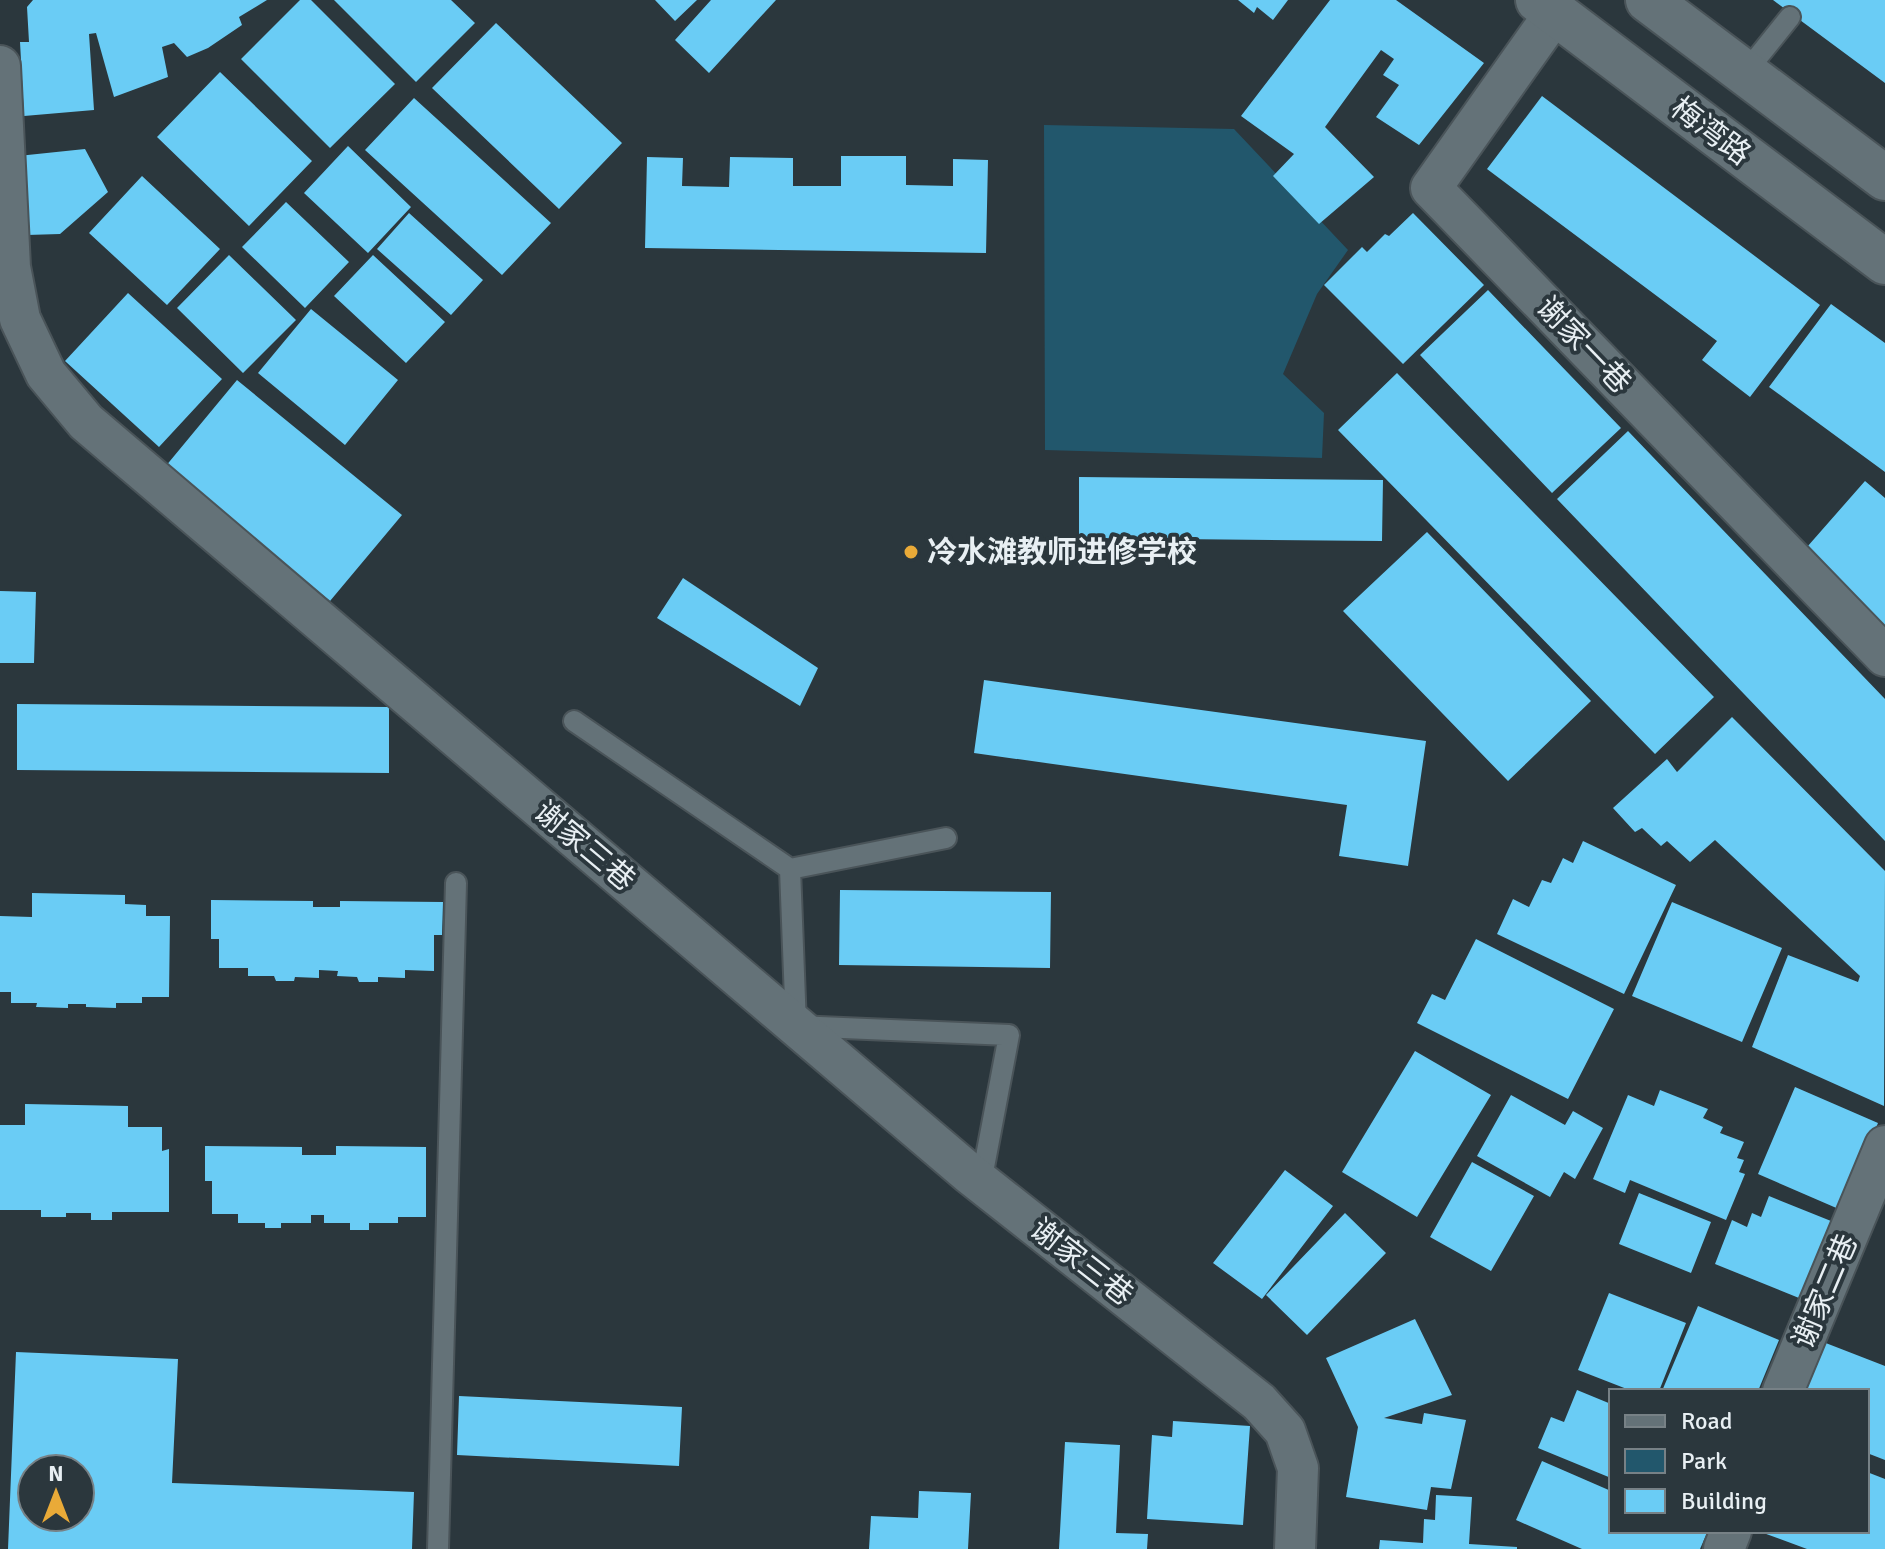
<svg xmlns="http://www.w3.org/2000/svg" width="1885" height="1549" viewBox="0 0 1885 1549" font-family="Signika,'Noto Sans SC',sans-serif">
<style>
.green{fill:#22576c}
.building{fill:#6accf5;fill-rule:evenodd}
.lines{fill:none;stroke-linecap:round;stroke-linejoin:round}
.lane-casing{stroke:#4a5459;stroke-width:24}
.street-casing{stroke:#4a5459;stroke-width:44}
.secondary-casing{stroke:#4a5459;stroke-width:48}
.lane{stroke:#647278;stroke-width:20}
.street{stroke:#647278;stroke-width:40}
.secondary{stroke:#647278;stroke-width:44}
.poi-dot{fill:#e9aa38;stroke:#2b373d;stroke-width:3}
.labels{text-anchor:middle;stroke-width:8;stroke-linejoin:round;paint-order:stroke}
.street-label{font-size:30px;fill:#e8eff3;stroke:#2b373d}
.poi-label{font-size:30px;font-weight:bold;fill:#e8eff3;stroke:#2b373d;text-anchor:start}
</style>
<rect width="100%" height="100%" fill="#2b373d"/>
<!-- green -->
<path class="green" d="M 1044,125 L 1234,129 L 1348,250 L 1317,294 L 1283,374 L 1324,413 L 1322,458 L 1045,450 Z"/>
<!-- building -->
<path class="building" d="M 33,0 L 267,0 L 239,17 L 242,25 L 208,48 L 187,57 L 174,43 L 162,47 L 168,77 L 114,97 L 96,33 L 89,34 L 94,110 L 24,116 L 20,42 L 29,42 L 27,7 Z
M 300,0 L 311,0 L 395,84 L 330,148 L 241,59 Z
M 334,0 L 451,0 L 475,23 L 416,82 Z
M 655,0 L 697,0 L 675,21 Z
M 711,0 L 776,0 L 709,73 L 675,40 Z
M 1238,0 L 1288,0 L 1273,20 L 1257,7 L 1254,13 Z
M 1330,0 L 1396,0 L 1484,63 L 1419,145 L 1376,117 L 1399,85 L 1383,75 L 1394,59 L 1381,50 L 1325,127 L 1374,177 L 1319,224 L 1273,176 L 1294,154 L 1241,116 Z
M 1773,0 L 1885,0 L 1885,83 Z
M 496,23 L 622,143 L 559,209 L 432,88 Z
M 220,72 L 312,161 L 249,226 L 157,137 Z
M 1542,96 L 1820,305 L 1750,397 L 1702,360 L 1717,341 L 1487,169 Z
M 414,98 L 551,223 L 502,275 L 365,150 Z
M 348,146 L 411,207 L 368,253 L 304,193 Z
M 85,149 L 108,192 L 60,234 L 27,235 L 18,156 Z
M 841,156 L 906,156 L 906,185 L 953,186 L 953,159 L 988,160 L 986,253 L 645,248 L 647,157 L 683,158 L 682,186 L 729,187 L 730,157 L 793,158 L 793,186 L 841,186 Z
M 142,176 L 220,249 L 167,305 L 89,233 Z
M 286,202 L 349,262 L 305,308 L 242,247 Z
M 409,213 L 483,280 L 451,315 L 377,249 Z
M 1413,213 L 1484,285 L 1403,364 L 1324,285 L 1362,247 L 1367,252 L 1385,234 L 1389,236 Z
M 229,255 L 296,320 L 243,373 L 177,308 Z
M 373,255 L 445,322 L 406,363 L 334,296 Z
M 1488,290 L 1621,428 L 1552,493 L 1420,355 Z
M 128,293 L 222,379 L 159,447 L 65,361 Z
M 1831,304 L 1885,343 L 1885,472 L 1769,387 Z
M 311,309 L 398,380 L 345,445 L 258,373 Z
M 1397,373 L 1714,697 L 1655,754 L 1338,430 Z
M 237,380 L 402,515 L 330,601 L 165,467 Z
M 1628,431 L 1885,699 L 1885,841 L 1557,499 Z
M 1079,477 L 1383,480 L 1382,541 L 1079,538 Z
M 1865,481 L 1885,498 L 1885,628 L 1800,555 Z
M 1427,532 L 1591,701 L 1508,781 L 1343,611 Z
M 683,578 L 818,668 L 800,706 L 657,618 Z
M 0,591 L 36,592 L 34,663 L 0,663 Z
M 984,680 L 1426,741 L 1408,866 L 1339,856 L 1347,805 L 974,753 Z
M 17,704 L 389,707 L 389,773 L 17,770 Z
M 1732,717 L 1885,871 L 1884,1106 L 1752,1047 L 1788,955 L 1858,982 L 1860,976 L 1715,840 L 1690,862 L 1667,841 L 1661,846 L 1642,828 L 1635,832 L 1613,808 L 1667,759 L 1677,772 Z
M 1583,841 L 1676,885 L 1624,994 L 1497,934 L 1513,899 L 1529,907 L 1542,880 L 1551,883 L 1563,858 L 1573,863 Z
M 840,890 L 1051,892 L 1050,968 L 839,965 Z
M 32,893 L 125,895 L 125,904 L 146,905 L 146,916 L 170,916 L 169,997 L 142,997 L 142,1003 L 116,1003 L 116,1008 L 86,1007 L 86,1004 L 68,1004 L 68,1008 L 36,1007 L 37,1003 L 11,1003 L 11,992 L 0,992 L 0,916 L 32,917 Z
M 211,900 L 313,901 L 313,907 L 340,907 L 340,901 L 443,902 L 442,935 L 434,935 L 434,971 L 405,970 L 405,978 L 378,977 L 378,982 L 359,982 L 357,977 L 337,976 L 338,971 L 319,970 L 319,978 L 295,977 L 294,981 L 276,981 L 274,976 L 248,976 L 248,968 L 219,968 L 219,939 L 211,939 Z
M 1672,902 L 1782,948 L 1742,1042 L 1632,996 Z
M 1476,939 L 1614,1009 L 1568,1099 L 1417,1023 L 1432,994 L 1445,1000 Z
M 1415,1051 L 1491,1095 L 1417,1217 L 1342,1172 Z
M 1795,1087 L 1878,1123 L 1841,1210 L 1758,1174 Z
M 1660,1090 L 1708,1109 L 1703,1118 L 1723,1127 L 1720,1133 L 1744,1142 L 1737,1158 L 1744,1160 L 1739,1172 L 1745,1174 L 1726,1220 L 1630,1180 L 1625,1193 L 1593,1179 L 1628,1095 L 1654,1106 Z
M 1511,1095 L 1565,1125 L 1573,1111 L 1603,1128 L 1575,1179 L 1564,1172 L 1550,1197 L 1477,1156 Z
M 25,1104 L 128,1106 L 128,1127 L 162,1127 L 162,1151 L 169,1149 L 169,1212 L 112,1212 L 112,1220 L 91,1220 L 91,1213 L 66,1213 L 66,1217 L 41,1217 L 41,1210 L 0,1210 L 0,1125 L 25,1125 Z
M 205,1146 L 302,1147 L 302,1155 L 336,1155 L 336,1146 L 426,1147 L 426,1217 L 398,1217 L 398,1223 L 369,1223 L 369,1230 L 350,1230 L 350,1223 L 324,1223 L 324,1215 L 311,1215 L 311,1223 L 281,1223 L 281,1228 L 265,1228 L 265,1223 L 238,1223 L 238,1214 L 212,1214 L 212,1181 L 205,1181 Z
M 1472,1162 L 1534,1196 L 1491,1271 L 1430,1237 Z
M 1285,1170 L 1333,1206 L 1262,1299 L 1213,1263 Z
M 1639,1193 L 1711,1222 L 1691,1273 L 1619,1244 Z
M 1769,1196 L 1831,1221 L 1799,1298 L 1715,1264 L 1732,1220 L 1747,1227 L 1752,1213 L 1761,1217 Z
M 1345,1213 L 1386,1253 L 1307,1335 L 1266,1295 Z
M 1609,1293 L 1686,1323 L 1659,1391 L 1632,1391 L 1578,1370 Z
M 1698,1306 L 1779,1340 L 1758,1391 L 1662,1391 Z
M 1415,1319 L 1452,1395 L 1384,1418 L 1422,1424 L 1424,1413 L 1466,1420 L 1451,1489 L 1431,1487 L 1427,1510 L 1346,1497 L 1358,1427 L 1326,1358 Z
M 1818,1340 L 1885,1366 L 1885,1460 L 1867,1453 L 1867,1391 L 1798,1391 Z
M 16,1352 L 178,1359 L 172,1483 L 414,1492 L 412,1549 L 8,1549 ZM 32,1469 L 80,1469 L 80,1517 L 32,1517 Z
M 1577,1390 L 1611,1404 L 1611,1478 L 1538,1448 L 1551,1417 L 1564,1422 Z
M 459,1396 L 682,1407 L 679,1466 L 457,1455 Z
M 1173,1421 L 1250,1426 L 1243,1525 L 1147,1519 L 1152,1435 L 1172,1437 Z
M 1065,1442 L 1120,1445 L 1116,1533 L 1148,1534 L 1147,1549 L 1059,1549 Z
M 1542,1461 L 1611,1491 L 1611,1531 L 1702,1531 L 1707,1533 L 1700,1549 L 1582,1549 L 1516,1520 Z
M 1867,1472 L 1885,1479 L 1885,1549 L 1807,1549 L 1758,1531 L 1867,1531 Z
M 919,1491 L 971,1493 L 968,1549 L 869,1549 L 871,1516 L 918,1518 Z
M 1436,1495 L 1472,1497 L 1469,1544 L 1517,1547 L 1517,1549 L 1379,1549 L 1380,1540 L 1423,1543 L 1424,1519 L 1435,1520 Z"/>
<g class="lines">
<!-- lane casing -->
<g class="lane-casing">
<path id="lane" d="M 1745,73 L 1790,17
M 574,721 L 790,869 L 796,1026 L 1009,1035 L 981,1183
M 790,869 L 946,838
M 438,1549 L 456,883"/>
</g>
<!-- street casing -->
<g class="street-casing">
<path id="street" d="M 1555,13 L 1431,188 L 1885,656
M 0,66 L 10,267 L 20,319 L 46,374 L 86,422 L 970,1174 L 1259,1402 L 1285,1431 L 1298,1468 L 1295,1549
M 1783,1391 L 1885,1146
M 1724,1549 L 1731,1531"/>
</g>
<!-- secondary casing -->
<g class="secondary-casing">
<path id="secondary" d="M 1538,0 L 1885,262
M 1648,0 L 1885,178"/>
</g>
<!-- lane -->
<use href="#lane" class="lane"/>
<!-- street -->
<use href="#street" class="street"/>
<!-- secondary -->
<use href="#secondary" class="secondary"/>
</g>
<!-- markers -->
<circle class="poi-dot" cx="911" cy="552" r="8"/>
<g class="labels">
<!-- street labels -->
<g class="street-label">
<text transform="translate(1711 131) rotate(37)" y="10">梅湾路</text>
<text transform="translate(1584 345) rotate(46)" y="10">谢家一巷</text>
<text transform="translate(585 846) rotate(40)" y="10">谢家三巷</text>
<text transform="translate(1082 1262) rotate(38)" y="10">谢家三巷</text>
<text transform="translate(1825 1291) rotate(-67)" y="10">谢家二巷</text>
</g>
<!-- poi labels -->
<g class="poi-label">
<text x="927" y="562">冷水滩教师进修学校</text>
</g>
</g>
<!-- legend -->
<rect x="1609" y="1389" width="260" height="144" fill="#2b373d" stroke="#778186" stroke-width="2"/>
<rect x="1625" y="1415" width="40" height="12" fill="#647278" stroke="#778186" stroke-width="2"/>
<text x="1681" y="1429" font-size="24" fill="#e8eff3">Road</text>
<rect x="1625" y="1449" width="40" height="24" fill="#22576c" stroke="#778186" stroke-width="2"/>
<text x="1681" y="1469" font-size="24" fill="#e8eff3">Park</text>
<rect x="1625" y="1489" width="40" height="24" fill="#6accf5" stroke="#778186" stroke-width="2"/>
<text x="1681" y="1509" font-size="24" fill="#e8eff3">Building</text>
<!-- north arrow -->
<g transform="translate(56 1493)"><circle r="38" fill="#2b373d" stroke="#778186" stroke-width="2"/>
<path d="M0-6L14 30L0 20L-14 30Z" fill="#e9aa38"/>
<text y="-12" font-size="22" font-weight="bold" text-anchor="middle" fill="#e8eff3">N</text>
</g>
</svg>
